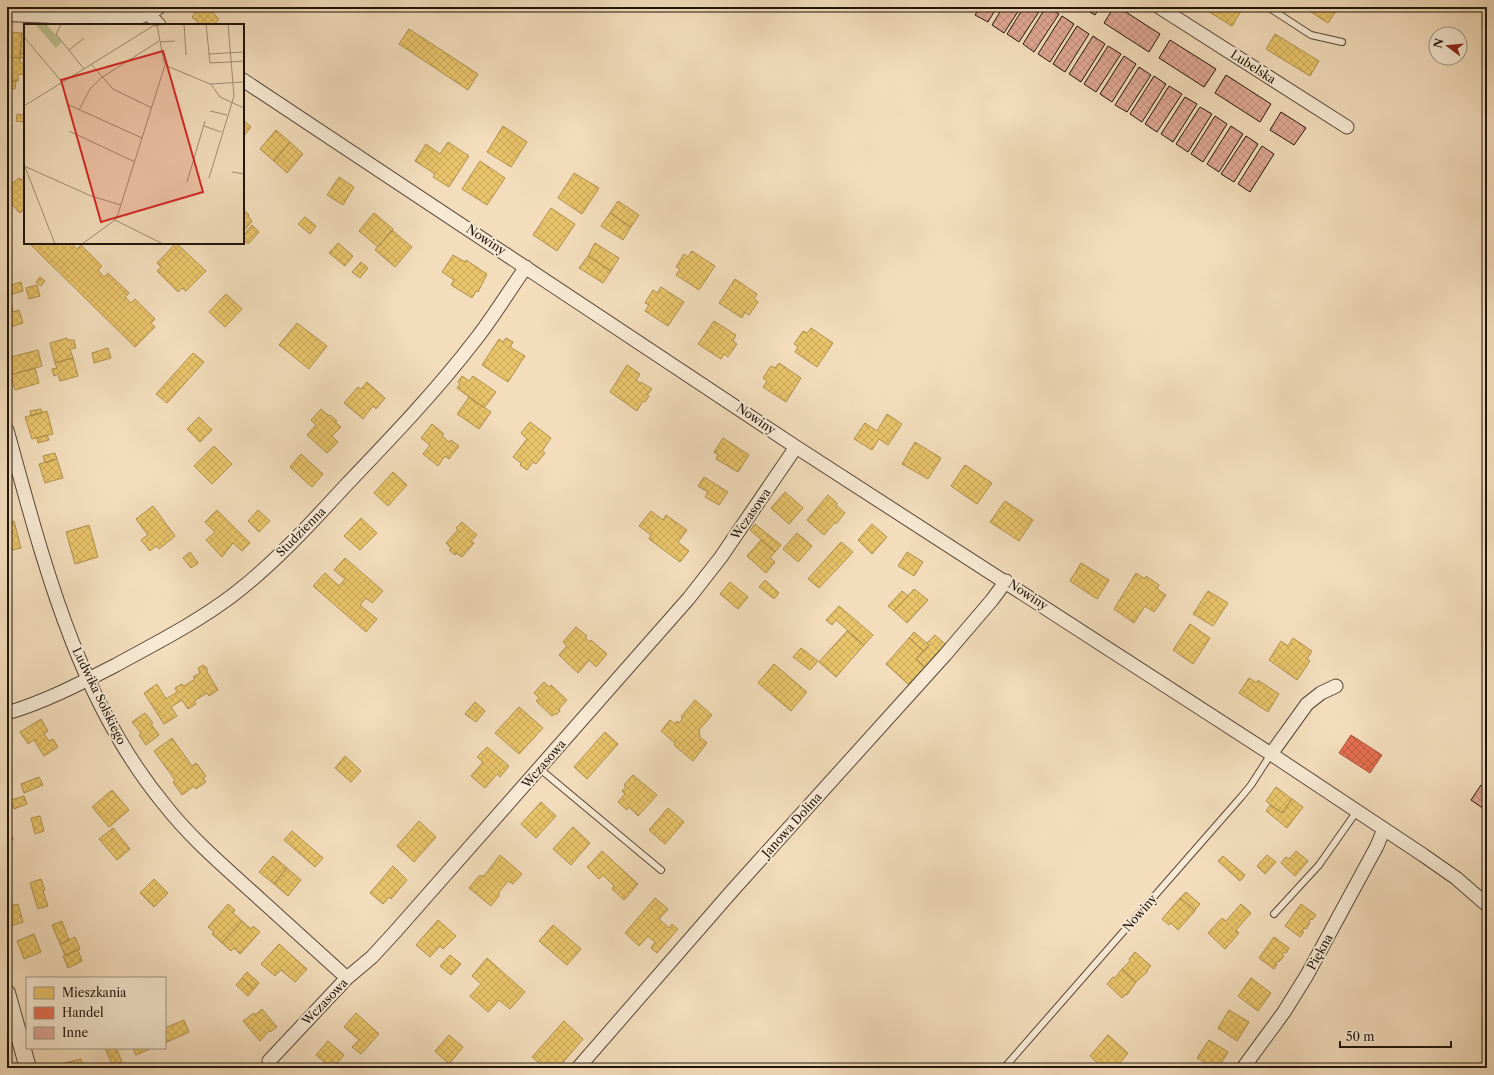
<svg xmlns="http://www.w3.org/2000/svg" width="1494" height="1075" viewBox="0 0 1494 1075" font-family="'Libre Caslon Text',serif">
<style>
.homes{fill:url(#homes-cross-hatch);stroke:#ad904d}
.shops{fill:url(#shops-cross-hatch);stroke:#ac543c}
.building{fill:url(#building-cross-hatch);stroke:#21150a}
.lines{fill:none;stroke-linecap:round;stroke-linejoin:round}
.service-casing{stroke:#564736;stroke-width:8}
.minor-casing{stroke:#564736;stroke-width:15}
.tertiary-casing{stroke:#564736;stroke-width:18}
.service{stroke:#f7e9d3;stroke-width:6}
.minor{stroke:#f7e9d3;stroke-width:13}
.tertiary{stroke:#f7e9d3;stroke-width:16}
.labels{text-anchor:middle;stroke-width:4;stroke-linejoin:round;paint-order:stroke}
.street-label{font-size:12px;fill:#21150a;stroke:#f7e9d3}
.inset-road{fill:none;stroke:#9f8d75;stroke-width:1}
.view{fill:#d62828;fill-opacity:0.15;stroke:#d62828;stroke-width:2}
.inset-edge{fill:none;stroke:#21150a;stroke-width:2}
</style>
<defs>
<pattern id="homes-cross-hatch" width="8" height="8" patternUnits="userSpaceOnUse"><rect width="8" height="8" fill="#e9c46a"/><path d="M0 0l8 8M0 8l8-8" fill="none" stroke="#c8a85b"/></pattern>
<pattern id="shops-cross-hatch" width="8" height="8" patternUnits="userSpaceOnUse"><rect width="8" height="8" fill="#e76f51"/><path d="M0 0l8 8M0 8l8-8" fill="none" stroke="#bb5a41"/></pattern>
<pattern id="building-cross-hatch" width="8" height="8" patternUnits="userSpaceOnUse"><rect width="8" height="8" fill="#e0a895"/><path d="M0 0l8 8M0 8l8-8" fill="none" stroke="#c0907f"/></pattern>
</defs>
<rect width="100%" height="100%" fill="#f3ddbc"/>
<filter id="stains"><feTurbulence type="fractalNoise" baseFrequency=".005" numOctaves="4"/><feColorMatrix values="0 0 0 0 .2 0 0 0 0 .09 0 0 0 0 .02 0 0 0 .5 -.17"/></filter>
<radialGradient id="worn" r=".72"><stop offset=".6" stop-color="#630" stop-opacity="0"/><stop offset="1" stop-color="#630" stop-opacity=".3"/></radialGradient>
<!-- homes -->
<path class="homes" d="M 192,7 L 218,7 L 213,13 L 219,19 L 214,25 L 201,25 L 192,17 L 197,11 Z
M 1201,7 L 1235,7 L 1241,11 L 1232,26 Z
M 1303,7 L 1337,7 L 1338,8 L 1328,23 Z
M 409,29 L 478,74 L 468,90 L 399,44 Z
M 10,32 L 22,33 L 20,58 L 9,57 Z
M 22,33 L 25,33 L 25,53 L 20,53 Z
M 1275,34 L 1319,61 L 1310,76 L 1266,49 Z
M 20,53 L 25,53 L 25,58 L 20,58 Z
M 8,57 L 20,58 L 20,63 L 25,63 L 25,75 L 18,74 L 18,81 L 8,81 Z
M 7,75 L 8,81 L 16,81 L 15,89 L 7,88 Z
M 17,114 L 24,115 L 23,122 L 16,121 Z
M 243,120 L 251,127 L 243,137 Z
M 503,126 L 527,142 L 511,167 L 487,152 Z
M 276,130 L 290,142 L 274,161 L 260,149 Z
M 290,142 L 303,154 L 287,173 L 274,161 Z
M 448,142 L 469,156 L 449,187 L 433,177 L 435,174 L 415,161 L 426,144 L 440,154 Z
M 480,161 L 505,178 L 487,205 L 462,189 Z
M 574,173 L 599,188 L 582,214 L 558,198 Z
M 25,177 L 25,208 L 20,213 L 7,199 L 7,193 L 10,190 L 8,187 L 19,178 L 21,180 Z
M 339,177 L 354,187 L 343,205 L 327,195 Z
M 618,201 L 639,215 L 631,227 L 610,213 Z
M 551,208 L 575,224 L 557,251 L 533,235 Z
M 245,211 L 249,215 L 248,216 L 252,221 L 243,232 L 243,213 Z
M 374,213 L 393,229 L 378,247 L 359,231 Z
M 610,213 L 631,227 L 623,240 L 601,226 Z
M 305,217 L 316,226 L 310,234 L 298,224 Z
M 252,225 L 259,232 L 248,244 L 243,239 L 243,236 Z
M 392,230 L 412,247 L 395,267 L 375,250 Z
M 29,243 L 71,243 L 77,249 L 81,245 L 102,266 L 98,270 L 104,277 L 108,273 L 129,293 L 125,297 L 131,303 L 135,299 L 155,319 L 151,323 L 155,327 L 135,347 Z
M 176,243 L 206,271 L 186,291 L 182,288 L 178,292 L 157,271 L 161,267 L 157,263 Z
M 338,243 L 353,256 L 345,266 L 329,253 Z
M 595,243 L 619,258 L 611,271 L 588,256 Z
M 692,251 L 715,266 L 699,290 L 676,275 L 680,269 L 676,267 L 684,254 L 688,257 Z
M 453,255 L 465,262 L 466,260 L 487,274 L 478,292 L 476,291 L 472,298 L 451,285 L 454,280 L 442,272 Z
M 588,256 L 611,271 L 603,283 L 579,268 Z
M 361,262 L 368,268 L 360,278 L 352,272 Z
M 40,277 L 45,281 L 41,286 L 36,282 Z
M 735,279 L 757,294 L 754,299 L 758,302 L 749,315 L 745,312 L 742,318 L 719,303 Z
M 21,282 L 23,291 L 9,295 L 7,286 Z
M 37,285 L 40,296 L 29,299 L 26,288 Z
M 661,287 L 684,302 L 668,326 L 645,311 L 649,305 L 645,303 L 653,290 L 657,293 Z
M 7,288 L 12,306 L 7,307 Z
M 226,294 L 242,309 L 225,327 L 209,312 Z
M 12,306 L 13,312 L 19,310 L 23,323 L 7,328 L 7,307 Z
M 714,321 L 736,335 L 733,341 L 737,344 L 728,357 L 724,354 L 721,359 L 698,344 Z
M 297,323 L 327,346 L 309,369 L 279,345 Z
M 811,328 L 833,343 L 817,367 L 795,352 L 798,346 L 794,344 L 803,331 L 807,333 Z
M 67,338 L 67,340 L 74,340 L 76,348 L 70,349 L 73,358 L 55,363 L 50,343 Z
M 506,338 L 513,342 L 510,347 L 525,356 L 508,382 L 482,365 L 499,339 L 503,342 Z
M 108,348 L 111,358 L 94,363 L 92,353 Z
M 38,350 L 42,366 L 10,375 L 7,358 Z
M 193,353 L 204,362 L 167,403 L 156,394 Z
M 73,358 L 78,376 L 60,381 L 58,374 L 54,376 L 52,369 L 57,368 L 55,363 Z
M 779,363 L 801,378 L 786,402 L 763,387 L 767,381 L 763,378 L 771,366 L 775,368 Z
M 627,365 L 640,374 L 636,380 L 640,383 L 641,382 L 652,389 L 647,395 L 649,396 L 645,402 L 643,401 L 637,411 L 610,392 Z
M 35,368 L 39,383 L 15,390 L 10,375 Z
M 462,376 L 469,381 L 473,376 L 496,392 L 484,408 L 457,388 L 460,384 L 458,382 Z
M 367,382 L 385,398 L 376,409 L 373,406 L 363,419 L 344,403 L 358,387 L 361,389 Z
M 469,397 L 491,412 L 479,429 L 457,414 Z
M 41,409 L 42,413 L 31,416 L 30,411 Z
M 321,409 L 329,416 L 330,415 L 337,421 L 335,422 L 341,427 L 332,436 L 338,442 L 327,453 L 307,435 L 316,425 L 311,420 Z
M 47,411 L 53,434 L 32,439 L 25,417 Z
M 887,414 L 902,424 L 888,445 L 879,439 L 872,450 L 854,439 L 865,423 L 877,431 Z
M 199,417 L 212,430 L 200,442 L 187,429 Z
M 530,422 L 551,438 L 542,451 L 545,453 L 536,464 L 533,462 L 527,470 L 520,465 L 521,463 L 513,457 L 527,439 L 521,433 Z
M 432,424 L 444,434 L 442,436 L 449,442 L 451,440 L 459,446 L 449,459 L 445,456 L 438,466 L 423,454 L 430,445 L 421,438 Z
M 47,435 L 49,440 L 38,443 L 37,438 Z
M 723,438 L 749,455 L 738,472 L 716,459 L 718,455 L 714,452 Z
M 915,442 L 941,458 L 928,479 L 902,464 Z
M 214,446 L 232,464 L 212,484 L 194,466 Z
M 55,453 L 57,459 L 45,463 L 43,456 Z
M 301,454 L 323,474 L 312,487 L 290,467 Z
M 57,459 L 63,478 L 45,483 L 39,464 Z
M 965,465 L 992,483 L 977,504 L 951,486 Z
M 393,472 L 407,485 L 388,506 L 374,493 Z
M 704,477 L 728,492 L 719,505 L 705,497 L 708,492 L 698,486 Z
M 785,492 L 803,508 L 789,524 L 771,508 Z
M 828,495 L 837,503 L 836,505 L 845,513 L 836,524 L 835,522 L 824,535 L 807,520 Z
M 7,497 L 10,508 L 7,509 Z
M 1005,501 L 1033,520 L 1019,541 L 990,522 Z
M 153,506 L 175,536 L 159,549 L 156,546 L 150,551 L 141,540 L 148,535 L 136,519 Z
M 217,510 L 250,543 L 242,551 L 233,543 L 222,557 L 206,540 L 215,532 L 205,522 Z
M 258,510 L 270,521 L 259,532 L 248,521 Z
M 651,511 L 663,520 L 666,515 L 687,530 L 678,542 L 689,551 L 680,562 L 649,539 L 651,535 L 639,526 Z
M 361,518 L 377,533 L 360,550 L 344,536 Z
M 14,521 L 21,548 L 7,551 L 7,523 Z
M 462,522 L 477,535 L 471,541 L 474,543 L 462,557 L 456,553 L 455,555 L 449,550 L 451,548 L 446,543 L 458,530 L 456,528 Z
M 755,524 L 781,545 L 775,552 L 750,530 Z
M 872,524 L 887,537 L 872,554 L 858,540 Z
M 89,525 L 98,557 L 75,564 L 66,532 Z
M 797,533 L 812,546 L 798,562 L 783,549 Z
M 761,540 L 775,552 L 770,558 L 775,562 L 766,573 L 747,556 Z
M 841,542 L 853,552 L 819,588 L 808,579 Z
M 190,552 L 198,563 L 191,568 L 183,558 Z
M 907,552 L 923,562 L 914,576 L 898,566 Z
M 345,558 L 383,591 L 372,603 L 366,598 L 360,605 L 377,619 L 366,632 L 313,586 L 325,573 L 339,586 L 345,579 L 334,570 Z
M 1081,563 L 1109,580 L 1097,599 L 1070,581 Z
M 1136,573 L 1145,579 L 1146,576 L 1159,585 L 1157,589 L 1166,595 L 1154,612 L 1145,606 L 1134,623 L 1114,609 Z
M 765,580 L 779,593 L 774,599 L 759,587 Z
M 730,582 L 748,597 L 738,609 L 720,594 Z
M 914,589 L 928,600 L 907,623 L 894,611 Z
M 902,591 L 908,596 L 894,611 L 888,606 Z
M 1208,591 L 1228,603 L 1213,626 L 1193,614 Z
M 839,606 L 873,635 L 864,645 L 836,620 L 832,625 L 826,620 Z
M 1190,624 L 1210,638 L 1193,664 L 1173,650 Z
M 576,627 L 587,636 L 585,638 L 590,642 L 591,640 L 607,654 L 596,667 L 589,660 L 578,673 L 559,655 L 567,646 L 563,642 Z
M 847,631 L 864,645 L 836,677 L 819,662 Z
M 914,632 L 929,645 L 924,651 L 909,638 Z
M 935,635 L 945,644 L 925,667 L 916,659 L 929,645 L 927,643 Z
M 909,638 L 923,651 L 916,659 L 925,667 L 909,685 L 886,664 Z
M 1293,638 L 1312,651 L 1307,659 L 1310,661 L 1297,680 L 1269,660 L 1281,641 L 1288,646 Z
M 801,648 L 818,661 L 810,670 L 793,657 Z
M 774,664 L 807,692 L 791,711 L 758,683 Z
M 203,665 L 207,668 L 207,672 L 218,690 L 209,696 L 207,693 L 194,701 L 196,704 L 188,709 L 182,700 L 171,707 L 177,716 L 164,724 L 144,693 L 157,684 L 166,699 L 177,692 L 175,688 L 182,684 L 184,686 L 195,679 L 193,677 L 200,673 L 198,668 Z
M 1249,678 L 1257,683 L 1258,680 L 1279,694 L 1268,712 L 1239,693 Z
M 544,682 L 549,687 L 551,685 L 567,700 L 559,709 L 560,711 L 557,714 L 555,714 L 552,716 L 536,701 L 539,698 L 534,693 Z
M 695,700 L 712,715 L 699,730 L 700,737 L 707,743 L 693,761 L 674,745 L 675,743 L 661,731 L 670,720 L 675,724 L 677,721 L 679,723 L 683,718 L 681,717 Z
M 475,702 L 485,711 L 476,722 L 465,714 Z
M 519,707 L 543,728 L 519,754 L 495,733 Z
M 145,713 L 153,723 L 151,724 L 159,735 L 146,745 L 139,735 L 141,733 L 132,722 Z
M 41,719 L 48,731 L 44,734 L 49,741 L 53,739 L 58,747 L 44,756 L 34,740 L 28,744 L 20,732 Z
M 605,732 L 618,744 L 587,779 L 574,767 Z
M 172,738 L 192,766 L 196,763 L 206,776 L 203,778 L 206,782 L 196,789 L 194,786 L 182,795 L 173,782 L 175,780 L 154,751 Z
M 487,747 L 509,766 L 500,777 L 497,774 L 485,788 L 471,776 L 483,762 L 477,757 Z
M 345,756 L 361,771 L 351,782 L 335,768 Z
M 633,775 L 657,795 L 638,816 L 629,807 L 627,810 L 618,802 L 625,794 L 622,791 L 626,787 L 624,785 Z
M 39,777 L 43,785 L 24,793 L 21,784 Z
M 1276,787 L 1292,799 L 1282,813 L 1266,801 Z
M 112,790 L 129,810 L 109,827 L 92,807 Z
M 24,796 L 27,804 L 14,809 L 11,800 Z
M 1292,799 L 1303,807 L 1287,828 L 1266,811 L 1270,805 L 1282,813 Z
M 541,802 L 556,816 L 536,838 L 521,824 Z
M 668,808 L 684,822 L 665,844 L 649,830 Z
M 40,816 L 44,831 L 35,834 L 31,818 Z
M 7,820 L 8,820 L 13,840 L 7,841 Z
M 419,821 L 436,837 L 414,862 L 397,846 Z
M 573,827 L 590,843 L 571,865 L 553,849 Z
M 113,828 L 130,849 L 117,860 L 99,839 Z
M 292,831 L 323,858 L 315,867 L 284,840 Z
M 602,851 L 638,884 L 624,900 L 612,889 L 614,886 L 603,875 L 599,879 L 587,867 Z
M 1296,851 L 1308,861 L 1295,876 L 1281,863 L 1286,857 L 1289,859 Z
M 500,855 L 522,874 L 513,884 L 508,881 L 499,892 L 499,896 L 491,906 L 469,888 L 479,876 L 484,876 Z
M 1267,855 L 1276,862 L 1265,874 L 1257,866 Z
M 273,856 L 287,868 L 274,884 L 259,872 Z
M 1223,856 L 1245,875 L 1240,881 L 1218,861 Z
M 393,866 L 407,880 L 391,899 L 389,897 L 383,904 L 370,893 Z
M 287,868 L 301,880 L 288,896 L 274,884 Z
M 41,879 L 45,890 L 43,891 L 48,906 L 38,909 L 30,883 Z
M 154,879 L 168,893 L 154,907 L 140,893 Z
M 1186,892 L 1200,904 L 1195,910 L 1180,898 Z
M 655,898 L 668,909 L 659,919 L 669,928 L 672,924 L 678,929 L 657,953 L 651,948 L 655,942 L 648,936 L 639,946 L 625,933 Z
M 1180,898 L 1195,911 L 1178,930 L 1171,923 L 1169,925 L 1162,919 Z
M 18,904 L 23,922 L 7,927 L 7,907 Z
M 228,904 L 235,910 L 233,913 L 242,921 L 222,943 L 212,934 L 214,932 L 208,927 Z
M 1241,904 L 1251,913 L 1236,930 L 1239,933 L 1225,949 L 1208,933 L 1222,918 L 1226,921 Z
M 1301,904 L 1316,915 L 1312,920 L 1310,919 L 1309,922 L 1310,923 L 1306,929 L 1304,928 L 1302,931 L 1304,932 L 1300,937 L 1285,926 Z
M 438,920 L 456,936 L 443,949 L 440,946 L 430,957 L 416,945 Z
M 62,921 L 69,940 L 60,944 L 52,925 Z
M 242,921 L 251,929 L 253,926 L 260,932 L 240,954 L 234,948 L 231,951 L 222,943 Z
M 553,925 L 581,949 L 567,965 L 539,941 Z
M 34,934 L 41,952 L 24,959 L 17,941 Z
M 75,937 L 80,949 L 65,955 L 60,944 Z
M 1274,937 L 1289,948 L 1286,953 L 1284,952 L 1282,954 L 1284,956 L 1279,962 L 1278,961 L 1276,963 L 1277,964 L 1274,969 L 1259,958 Z
M 279,944 L 307,969 L 295,982 L 281,970 L 275,976 L 261,964 Z
M 78,950 L 82,961 L 68,968 L 63,956 Z
M 1135,952 L 1151,966 L 1147,970 L 1148,971 L 1136,982 L 1122,969 L 1130,961 L 1129,959 Z
M 450,955 L 461,964 L 451,975 L 440,966 Z
M 487,958 L 525,992 L 510,1009 L 499,1000 L 488,1012 L 470,996 L 481,984 L 472,976 Z
M 1122,969 L 1136,982 L 1127,995 L 1126,994 L 1122,998 L 1107,984 L 1113,977 L 1115,978 Z
M 247,972 L 259,983 L 254,989 L 242,978 Z
M 242,978 L 254,989 L 248,996 L 236,985 Z
M 1251,978 L 1271,993 L 1258,1011 L 1238,996 Z
M 262,1009 L 277,1027 L 270,1032 L 269,1031 L 260,1041 L 243,1021 L 254,1013 L 255,1015 Z
M 1229,1010 L 1249,1022 L 1237,1041 L 1218,1028 Z
M 356,1013 L 379,1034 L 361,1054 L 352,1047 L 359,1040 L 344,1027 Z
M 184,1020 L 189,1032 L 165,1043 L 165,1028 Z
M 564,1021 L 583,1039 L 558,1068 L 545,1068 L 532,1057 Z
M 449,1035 L 463,1047 L 449,1064 L 435,1051 Z
M 1108,1035 L 1128,1053 L 1116,1068 L 1103,1068 L 1090,1056 Z
M 1209,1040 L 1228,1052 L 1218,1068 L 1214,1068 L 1197,1058 Z
M 328,1041 L 344,1055 L 333,1068 L 331,1068 L 316,1055 Z
M 105,1048 L 116,1048 L 122,1062 L 113,1066 Z
M 133,1048 L 152,1048 L 136,1055 Z
M 81,1059 L 84,1068 L 61,1068 L 60,1064 Z"/>
<!-- shops -->
<path class="shops" d="M 1351,735 L 1382,755 L 1370,773 L 1339,753 Z"/>
<!-- building -->
<path class="building" d="M 964,7 L 975,7 L 972,12 Z
M 980,7 L 997,7 L 988,22 L 975,15 Z
M 1003,7 L 1021,7 L 1004,33 L 992,25 Z
M 1024,7 L 1042,7 L 1019,42 L 1007,34 Z
M 1046,7 L 1059,14 L 1034,52 L 1023,44 Z
M 1081,7 L 1100,7 L 1095,15 Z
M 1114,7 L 1118,7 L 1160,34 L 1149,52 L 1104,23 Z
M 1062,16 L 1074,24 L 1050,62 L 1038,54 Z
M 1077,26 L 1089,34 L 1065,72 L 1053,64 Z
M 1093,36 L 1105,44 L 1081,82 L 1069,74 Z
M 1170,40 L 1216,69 L 1204,87 L 1159,58 Z
M 1108,46 L 1121,54 L 1096,92 L 1084,84 Z
M 1124,56 L 1136,64 L 1112,102 L 1100,94 Z
M 1139,67 L 1151,75 L 1127,112 L 1115,105 Z
M 1226,75 L 1271,104 L 1260,122 L 1215,93 Z
M 1154,76 L 1166,84 L 1142,122 L 1130,114 Z
M 1169,86 L 1182,94 L 1157,132 L 1145,124 Z
M 1185,97 L 1197,104 L 1173,142 L 1161,134 Z
M 1200,107 L 1212,114 L 1188,152 L 1176,144 Z
M 1281,112 L 1306,128 L 1294,145 L 1270,130 Z
M 1215,116 L 1227,124 L 1203,162 L 1191,154 Z
M 1231,126 L 1243,134 L 1219,172 L 1207,164 Z
M 1246,136 L 1258,144 L 1234,182 L 1221,174 Z
M 1262,146 L 1274,154 L 1250,192 L 1238,184 Z
M 1481,785 L 1487,789 L 1487,811 L 1471,800 Z"/>
<g class="lines">
<!-- service casing -->
<g class="service-casing">
<path id="service" d="M 1268,7 L 1311,35 L 1342,42
M 540,769 L 661,870
M 1274,914 L 1319,865 L 1357,811
M 1004,1068 L 1242,796 L 1251,785 L 1271,754"/>
</g>
<!-- minor casing -->
<g class="minor-casing">
<path id="minor" d="M 1159,7 L 1347,127
M 148,13 L 159,25
M 243,80 L 796,447 L 1271,754 L 1423,855 L 1456,878 L 1487,905
M 7,430 C 43,559 76,697 164,804 C 192,840 227,869 261,900 C 290,926 318,952 347,978
M 7,713 C 45,702 81,683 116,665 C 156,643 196,623 233,595 C 276,562 312,522 348,483 C 392,437 437,390 476,339 C 494,316 509,291 526,267
M 1271,754 L 1307,704 L 1321,693 L 1336,686
M 269,1061 L 347,978 L 372,957 L 395,932 L 689,598 L 721,557 L 796,447
M 578,1068 L 732,891 L 945,655 L 992,600 L 1006,581
M 1243,1068 L 1284,1012 L 1307,975 L 1377,846 L 1384,829"/>
</g>
<!-- tertiary casing -->
<g class="tertiary-casing">
<path id="tertiary" d="M 7,13 L 120,18 L 141,15 L 157,7
M 7,993 L 28,1068"/>
</g>
<!-- service -->
<use href="#service" class="service"/>
<!-- minor -->
<use href="#minor" class="minor"/>
<!-- tertiary -->
<use href="#tertiary" class="tertiary"/>
</g>
<g class="labels">
<!-- street labels -->
<g class="street-label">
<text transform="translate(1253 67) rotate(33)" y="4">Lubelska</text>
<text transform="translate(486 240) rotate(33)" y="4">Nowiny</text>
<text transform="translate(756 419) rotate(34)" y="4">Nowiny</text>
<text transform="translate(751 514) rotate(-55)" y="4">Wczasowa</text>
<text transform="translate(301 532) rotate(-45)" y="4">Studzienna</text>
<text transform="translate(1028 595) rotate(33)" y="4">Nowiny</text>
<text transform="translate(99 696) rotate(64)" y="4">Ludwika Solskiego</text>
<text transform="translate(544 764) rotate(-49)" y="4">Wczasowa</text>
<text transform="translate(792 825) rotate(-48)" y="4">Janowa Dolina</text>
<text transform="translate(1140 913) rotate(-49)" y="4">Nowiny</text>
<text transform="translate(1320 952) rotate(-61)" y="4">Piękna</text>
<text transform="translate(325 1002) rotate(-46)" y="4">Wczasowa</text>
</g>
</g>
<!-- overview -->
<g transform="translate(24 24)">
<rect width="220" height="220" fill="#f3ddbc"/>
<path d="M 11,0 L 22,0 L 38,18 L 32,24 Z" fill="#bdc08f"/>
<path class="inset-road" d="M 160,0 L 162,31M 182,0 L 186,39 L 207,38M 37,1 L 32,10 L 60,45M 133,1 L 140,38 L 143,42 L 186,60 L 220,58M 0,13 L 38,58M 136,18 L 151,17M 45,26 L 60,14M 185,30 L 220,28M 207,38 L 220,37M 67,40 L 89,65 L 128,84M 187,60 L 196,73 L 220,84M 45,81 L 118,114M 0,82 L 129,2 L 142,0M 55,86 L 66,65 L 77,54 L 135,17M 186,87 L 203,91M 180,102 L 197,108M 45,107 L 111,138M 0,142 L 67,172 L 97,181M 1,143 L 31,220M 208,148 L 220,150M 185,154 L 210,72 L 204,0M 163,158 L 181,97M 91,196 L 139,220M 58,220 L 91,196 L 94,190 L 141,41"/>
<path class="view" d="M 139,27 L 179,168 L 77,198 L 37,56 Z"/>
<rect width="220" height="220" class="inset-edge"/>
</g>
<!-- margin -->
<rect width="1494" height="1075" fill="none" stroke="#f3ddbc" stroke-width="24"/>
<rect x="8" y="8" width="1478" height="1059" fill="none" stroke="#21150a" stroke-width="2"/>
<rect x="12" y="12" width="1470" height="1051" fill="none" stroke="#21150a"/>
<!-- legend -->
<rect x="26" y="977" width="140" height="72" fill="#f7e9d3" stroke="#a19483"/>
<rect x="34" y="987" width="20" height="12" fill="#e9c46a" stroke="#a19483"/>
<text x="62" y="997" font-size="12" fill="#21150a">Mieszkania</text>
<rect x="34" y="1007" width="20" height="12" fill="#e76f51" stroke="#a19483"/>
<text x="62" y="1017" font-size="12" fill="#21150a">Handel</text>
<rect x="34" y="1027" width="20" height="12" fill="#e0a895" stroke="#a19483"/>
<text x="62" y="1037" font-size="12" fill="#21150a">Inne</text>
<!-- north arrow -->
<g transform="translate(1448 46) rotate(286)"><circle r="19" fill="#f7e9d3" stroke="#a19483"/>
<path d="M0-3L7 15L0 10L-7 15Z" fill="#8f2418"/>
<text y="-6" font-size="11" font-weight="bold" text-anchor="middle" fill="#21150a">N</text>
</g>
<!-- scale -->
<path d="M1340 1041v6h111v-6" fill="none" stroke="#21150a" stroke-width="2"/>
<text x="1346" y="1041" font-size="12" fill="#21150a" stroke="#f7e9d3" stroke-width="3" paint-order="stroke">50 m</text>
<rect width="100%" height="100%" filter="url(#stains)"/>
<rect width="100%" height="100%" fill="url(#worn)"/>
</svg>
